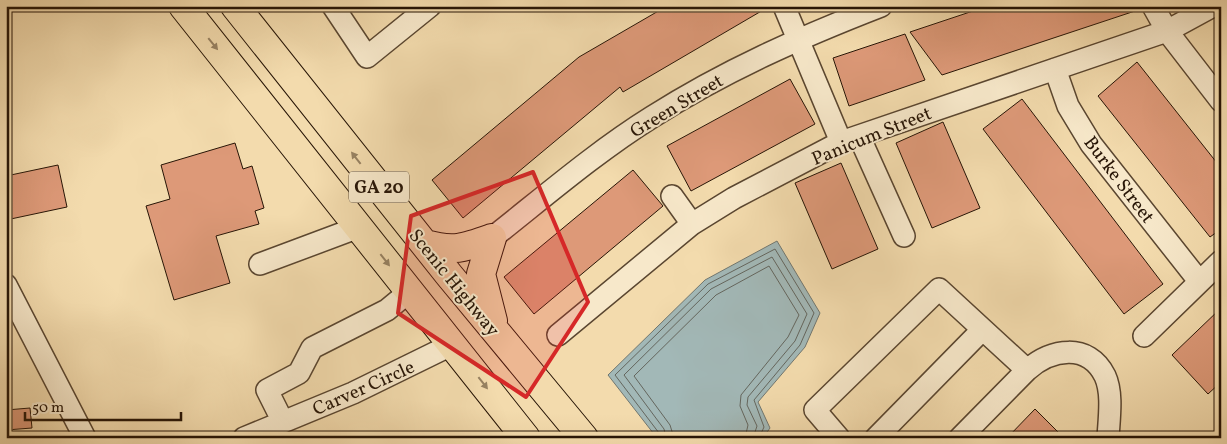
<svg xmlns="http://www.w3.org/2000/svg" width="1227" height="444" viewBox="0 0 1227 444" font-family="Vollkorn,serif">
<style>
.water{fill:#a2b8b7;stroke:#717770}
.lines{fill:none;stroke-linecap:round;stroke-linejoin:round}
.shore{stroke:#64665e;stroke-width:1}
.building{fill:#dd9978;stroke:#271506}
.minor-casing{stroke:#5a4630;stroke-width:24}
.highway-casing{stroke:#271506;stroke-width:30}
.minor{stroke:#f7e8ca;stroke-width:21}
.highway{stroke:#f3dbad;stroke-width:28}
.oneway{fill:#978262}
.marked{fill:#d62828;fill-opacity:0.2;stroke:#d62828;stroke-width:4;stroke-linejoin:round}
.labels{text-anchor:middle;stroke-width:4;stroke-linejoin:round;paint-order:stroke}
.shield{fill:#f7e8ca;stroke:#655441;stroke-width:1}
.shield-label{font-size:18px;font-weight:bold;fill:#271506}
.street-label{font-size:19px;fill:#271506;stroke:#f7e8ca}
</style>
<rect width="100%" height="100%" fill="#f3dbad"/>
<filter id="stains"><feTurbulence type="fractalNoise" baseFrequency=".004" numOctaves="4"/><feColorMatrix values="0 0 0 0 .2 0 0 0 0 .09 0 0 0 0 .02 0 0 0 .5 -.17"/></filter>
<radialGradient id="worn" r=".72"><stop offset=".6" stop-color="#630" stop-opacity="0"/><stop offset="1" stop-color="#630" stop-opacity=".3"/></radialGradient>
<!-- water -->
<path class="water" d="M 777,241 L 820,313 L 805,347 L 758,402 L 770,428 L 763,438 L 657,438 L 608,375 L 705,280 Z"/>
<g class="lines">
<!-- shore -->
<path class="shore" d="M 660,438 L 659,433 L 615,375 L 708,284 L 775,249 L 814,313 L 800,345 L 754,400 L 764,427 L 759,438
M 666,438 L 664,429 L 624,375 L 711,289 L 772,257 L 807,314 L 795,341 L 748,397 L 747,405 L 757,426 L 753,438
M 674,438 L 670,425 L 634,376 L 716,295 L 769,266 L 799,315 L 788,337 L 741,395 L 740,406 L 748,425 L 745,438"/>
</g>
<!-- building -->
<path class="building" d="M 667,6 L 770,6 L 623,92 L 620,87 L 463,218 L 432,180 L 579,57 Z
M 988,6 L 1137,6 L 1138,10 L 942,75 L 910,32 Z
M 905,34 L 925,80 L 849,106 L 833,58 Z
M 1137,62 L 1221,168 L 1221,229 L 1210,237 L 1098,96 Z
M 790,79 L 815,124 L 691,191 L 667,146 Z
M 1022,99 L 1163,284 L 1124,314 L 983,129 Z
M 943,122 L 980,208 L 932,228 L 896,143 Z
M 235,143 L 243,169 L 252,166 L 264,208 L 255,211 L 259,224 L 216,236 L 230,283 L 174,300 L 146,206 L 170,199 L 161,165 Z
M 841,163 L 878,249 L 832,269 L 795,183 Z
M 58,165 L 67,207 L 6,220 L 6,176 Z
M 633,170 L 663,206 L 534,314 L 504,277 Z
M 1221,308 L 1221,382 L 1208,394 L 1172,355 Z
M 30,408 L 32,428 L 6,430 L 6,410 Z
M 1035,409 L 1064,438 L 1007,438 Z"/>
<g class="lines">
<!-- minor casing -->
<g class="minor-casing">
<path id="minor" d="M 333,6 L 367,57 L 430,6
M 784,6 L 841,142
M 1153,6 L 1167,31 L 1221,101
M 1055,69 L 1068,106 L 1091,144 L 1199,281
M 859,136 L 904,236
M 672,196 L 692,224
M 492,238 C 544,197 596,152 652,117 C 724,71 801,37 881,6
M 260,264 L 359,227
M 6,285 L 85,438
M 558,335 L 692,224 L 734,198 L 841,142 L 1167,31 L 1213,6
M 1144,336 L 1221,261
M 283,422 L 267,390 L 299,373 L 312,348 L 387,310 L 410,291
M 244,438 L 353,393 L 453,344
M 839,438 L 815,410 L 939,289 L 1027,370 C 1051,349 1088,342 1105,376 C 1113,393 1109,419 1108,438
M 876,438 L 982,330
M 960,438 L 1027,370"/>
</g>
<!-- highway casing -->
<g class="highway-casing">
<path id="highway" d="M 183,6 L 526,438
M 235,6 L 449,275 L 584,438
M 492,238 L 481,274 L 493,321
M 425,244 C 454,252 464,248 492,238"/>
</g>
<!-- minor -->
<use href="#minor" class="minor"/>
<!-- highway -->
<use href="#highway" class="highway"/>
</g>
<!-- one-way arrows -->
<defs><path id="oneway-solid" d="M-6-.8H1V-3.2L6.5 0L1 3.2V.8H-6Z" transform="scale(1.25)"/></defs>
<g class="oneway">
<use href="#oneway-solid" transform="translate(213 44) rotate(51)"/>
<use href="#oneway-solid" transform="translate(356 158) rotate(-128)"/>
<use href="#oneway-solid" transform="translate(385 260) rotate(52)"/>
<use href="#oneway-solid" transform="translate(483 383) rotate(52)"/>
</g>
<!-- marked area -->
<path class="marked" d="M 533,172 L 588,302 L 526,397 L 398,313 L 411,216 Z"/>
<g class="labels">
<!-- shield labels -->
<rect class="shield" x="349" y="171.5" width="60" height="31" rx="4"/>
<g class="shield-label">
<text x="379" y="193">GA 20</text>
</g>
<!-- street labels -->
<g class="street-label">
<text transform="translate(676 105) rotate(-31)" y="7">Green Street</text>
<text transform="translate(871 135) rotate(-22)" y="7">Panicum Street</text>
<text transform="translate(1120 179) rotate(53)" y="7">Burke Street</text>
<text transform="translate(455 282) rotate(51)" y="7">Scenic Highway</text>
<text transform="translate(363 387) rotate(-24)" y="7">Carver Circle</text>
</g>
</g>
<!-- margin -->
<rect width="1227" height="444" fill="none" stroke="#f3dbad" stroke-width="25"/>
<rect x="8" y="8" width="1212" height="429" fill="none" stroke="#271506" stroke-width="2.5"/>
<rect x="12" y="12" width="1202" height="419" fill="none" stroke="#271506"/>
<!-- scale -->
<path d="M25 412v8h156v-8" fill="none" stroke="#271506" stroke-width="2.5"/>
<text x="32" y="412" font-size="15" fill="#271506" stroke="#f7e8ca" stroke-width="4" paint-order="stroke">50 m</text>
<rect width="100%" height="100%" filter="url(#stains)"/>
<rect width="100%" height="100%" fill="url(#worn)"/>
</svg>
